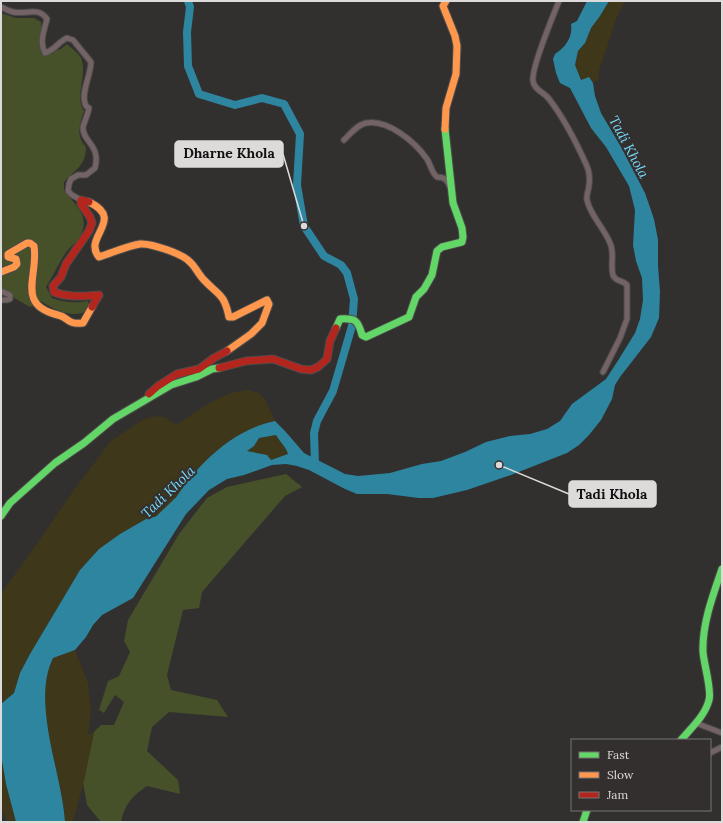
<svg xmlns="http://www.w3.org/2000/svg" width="723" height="823" viewBox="0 0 723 823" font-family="Lora,serif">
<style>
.green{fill:#465129}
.sand{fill:#3e371a}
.water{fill:#2e85a0;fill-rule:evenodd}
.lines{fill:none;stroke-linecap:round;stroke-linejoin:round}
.river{stroke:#2e85a0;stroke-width:8}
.street-casing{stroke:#4d4b4b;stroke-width:7}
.fast-casing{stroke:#4d4b4b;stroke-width:9}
.slow-casing{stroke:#4d4b4b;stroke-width:9}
.jam-casing{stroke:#4d4b4b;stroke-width:9}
.street{stroke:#736365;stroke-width:5}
.fast{stroke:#63d668;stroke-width:7}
.slow{stroke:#ff974d;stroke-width:7}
.jam{stroke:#b3261e;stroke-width:7}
.labels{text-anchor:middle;stroke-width:4;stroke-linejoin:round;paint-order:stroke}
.water-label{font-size:14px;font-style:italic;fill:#77d7f8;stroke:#332f2e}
.leader{fill:none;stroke:#dddbda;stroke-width:1.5}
.callout-dot{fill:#dddbda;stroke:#332f2e;stroke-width:1.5}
.callout{fill:#dddbda;stroke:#dddbda;stroke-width:1.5}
.callout-label{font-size:14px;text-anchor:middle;font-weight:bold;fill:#111}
</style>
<rect width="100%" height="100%" fill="#32302f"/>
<!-- green -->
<path class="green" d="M 1,13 L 16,18 L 34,18 L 41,22 L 43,48 L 45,53 L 61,49 L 67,44 C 71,48 79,53 81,58 C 88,75 74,96 84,111 C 79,125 76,136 86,147 C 86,165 76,169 64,182 L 64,191 C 78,207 92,219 78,240 C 75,244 70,247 67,251 C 59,262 53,276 46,287 L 52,298 C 65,303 75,303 88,301 L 90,308 C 88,309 85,312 82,313 C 69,317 51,308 41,301 L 30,307 L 16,299 L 1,288 Z
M 286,474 L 302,487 L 285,496 L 202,592 L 199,608 L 183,610 L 167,675 L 171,690 L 217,700 L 228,717 L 169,712 L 152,727 L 147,751 L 178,780 L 180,794 L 147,786 C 133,795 124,805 121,822 L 101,822 L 87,805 L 83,782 L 94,732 L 101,725 L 114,725 L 124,702 L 115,695 L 104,713 L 99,710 L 108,681 L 119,676 L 130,652 L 124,641 L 128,620 L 179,534 L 207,498 L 227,487 Z"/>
<!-- sand -->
<path class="sand" d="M 609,1 L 626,1 C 613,20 611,36 604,56 C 600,67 599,69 598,80 L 593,83 L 589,77 L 581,80 L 575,65 L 578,51 L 585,43 L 591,28 L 600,16 Z
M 247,390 L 259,393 L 266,401 L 275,421 L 265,423 L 214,453 L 193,474 L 175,499 L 166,514 L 146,519 L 120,534 L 99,549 L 80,570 L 30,654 L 20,673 L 14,693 L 1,704 L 1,593 L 25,561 L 74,490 L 111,441 L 144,419 L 156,416 L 166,418 L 176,425 L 211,402 L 231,393 Z
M 276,435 C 280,442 286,447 289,454 L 271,460 L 246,452 L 254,446 L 259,438 Z
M 75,650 L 88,683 L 91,708 L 88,735 L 94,732 L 85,777 L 73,822 L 65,822 C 62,773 31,703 53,658 Z
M 1,755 L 6,784 L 16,822 L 8,822 L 1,808 Z"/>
<!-- water -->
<path class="water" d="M 587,1 L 609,1 L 600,16 L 591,28 L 585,43 L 578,51 L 575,65 L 581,80 L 589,77 L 593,83 L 595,96 L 601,113 L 621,147 L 645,193 L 654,219 L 658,240 L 658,266 L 660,292 L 659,318 L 651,337 L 620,377 L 615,385 L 612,399 L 601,420 L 589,435 L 579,445 L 567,453 L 511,475 L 467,490 L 433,498 L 419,498 L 387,494 L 357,494 L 345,489 L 309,470 L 297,466 L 286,464 L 272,465 L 244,475 L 227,479 L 209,490 L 186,514 L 133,598 L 102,615 L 93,625 L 86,637 L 75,650 L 53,658 C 31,703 62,773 65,822 L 16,822 L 6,784 L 1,755 L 1,704 L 14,693 L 20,673 L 30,654 L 80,570 L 99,549 L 120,534 L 146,519 L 166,514 C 189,473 227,431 275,421 L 285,431 L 304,453 L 345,474 L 358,476 L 390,473 L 422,464 L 441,461 L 465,452 L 486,442 L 510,436 L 530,434 L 547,429 L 560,421 L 572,404 L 606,379 L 619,359 L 635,333 L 640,319 L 643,300 L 642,278 L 636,261 L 633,245 L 635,210 L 629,186 L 606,147 L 591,128 L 570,88 L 560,83 L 556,73 L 553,59 L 555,54 C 566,47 573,37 571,24 L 577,21 ZM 276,435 C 280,442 286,447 288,454 L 271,460 L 267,455 L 247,451 L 254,446 L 259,438 Z"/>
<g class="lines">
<!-- river -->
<path class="river" d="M 188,1 L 190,7 L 187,32 L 188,66 L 199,94 L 235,105 L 262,98 L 284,104 L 300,134 L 297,185 L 304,226 L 324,256 L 341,265 L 347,273 L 354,299 L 352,326 L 333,391 L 317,421 L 314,433 L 315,465
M 155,523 L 177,502"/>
<!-- street casing -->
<g class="street-casing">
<path id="street" d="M 559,1 C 553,16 531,68 533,81 C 534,90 544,92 549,99 C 564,118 576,142 586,164 C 589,170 590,178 589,185 C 589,190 586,195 587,200 C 590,215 604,228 610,243 C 615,253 610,265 613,275 C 615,282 623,280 627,285 L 627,319 L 620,338 L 603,372
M 1,7 C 5,9 9,11 13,12 C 26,15 38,6 47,19 C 44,31 39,42 45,53 C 55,50 58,42 67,38 L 73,40 L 91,62 C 91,74 81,93 85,103 C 85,105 87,107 89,108 C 88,114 84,123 83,127 C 82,142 101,144 95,168 L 86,175 L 78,175 L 71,179 L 69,184 L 68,191 L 72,195 L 81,200
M 344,140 C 350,134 357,125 366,123 C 388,119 415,142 427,159 C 431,165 431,172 437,177 C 445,177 447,180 450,187
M 1,291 L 10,295 L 10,299 L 7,300 L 1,300
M 696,723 L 722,733
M 710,753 L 722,747"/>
</g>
<!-- fast casing -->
<g class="fast-casing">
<path id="fast" d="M 336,328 L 340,319 C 355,318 358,320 362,335 L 366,337 L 409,317 L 416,297 L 424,289 L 432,275 L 437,251 L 442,247 L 462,242 L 463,237 L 462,228 L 453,203 L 445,129
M 1,516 L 10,503 L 55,463 L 84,443 L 113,419 L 171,385 L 196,377 L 212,369 L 219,368
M 681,740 C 691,728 705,716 709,700 C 712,690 704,665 703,652 C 702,624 713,595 722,569
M 583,822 L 587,810"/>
</g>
<!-- slow casing -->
<g class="slow-casing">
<path id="slow" d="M 445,129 L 446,108 L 456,74 L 457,46 L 455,36 L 443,6 L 446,1
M 89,202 C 126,220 82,237 99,257 C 112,253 127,246 140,244 C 151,243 184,254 191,263 C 196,268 199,275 204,280 C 219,296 224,293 229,317 L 233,317 L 267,300 L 269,304 L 262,323 L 251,334 L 227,351
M 1,272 L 14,267 L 17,264 L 16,259 L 8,257 L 8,254 L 27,243 L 30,243 L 34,246 C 39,275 15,305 58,315 C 69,317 66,325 83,323 L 92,307"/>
</g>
<!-- jam casing -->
<g class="jam-casing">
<path id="jam" d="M 89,202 L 81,200 L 81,204 L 90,217 L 92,223 L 89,231 L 66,264 L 61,277 L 53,286 L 54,292 C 69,298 83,296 99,295 L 92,307
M 219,368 L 246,361 L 273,359 L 301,369 L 311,370 L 318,367 L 327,359 L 330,341 L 336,328
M 149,394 L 158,386 L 177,374 L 199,369 L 214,358 L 227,351"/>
</g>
<!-- street -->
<use href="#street" class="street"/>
<!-- fast -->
<use href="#fast" class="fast"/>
<!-- slow -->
<use href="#slow" class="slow"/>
<!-- jam -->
<use href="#jam" class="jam"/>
</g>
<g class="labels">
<!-- water labels -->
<g class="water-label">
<text transform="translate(629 147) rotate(62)" y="5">Tadi Khola</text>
<text transform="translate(168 492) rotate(-44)" y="5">Tadi Khola</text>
</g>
</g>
<!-- callouts -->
<path class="leader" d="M304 226L283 154M499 465L569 494"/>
<g class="callout-dot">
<circle cx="304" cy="226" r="4"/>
<circle cx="499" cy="465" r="4"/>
</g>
<g class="callout">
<rect x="175" y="141" width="108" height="26" rx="4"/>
<rect x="569" y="481" width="87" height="26" rx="4"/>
</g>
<g class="callout-label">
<text x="229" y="158">Dharne Khola</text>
<text x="612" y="499">Tadi Khola</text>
</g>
<!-- border -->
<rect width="723" height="823" fill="none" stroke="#dddbda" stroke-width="4"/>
<!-- legend -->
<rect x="571" y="739" width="140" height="72" fill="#332f2e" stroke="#777473"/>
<rect x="579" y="752" width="20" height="6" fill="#63d668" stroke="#777473"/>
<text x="607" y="759" font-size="12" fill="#dddbda">Fast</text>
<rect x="579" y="772" width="20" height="6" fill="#ff974d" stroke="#777473"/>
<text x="607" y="779" font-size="12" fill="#dddbda">Slow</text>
<rect x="579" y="792" width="20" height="6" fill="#b3261e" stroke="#777473"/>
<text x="607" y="799" font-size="12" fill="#dddbda">Jam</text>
</svg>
